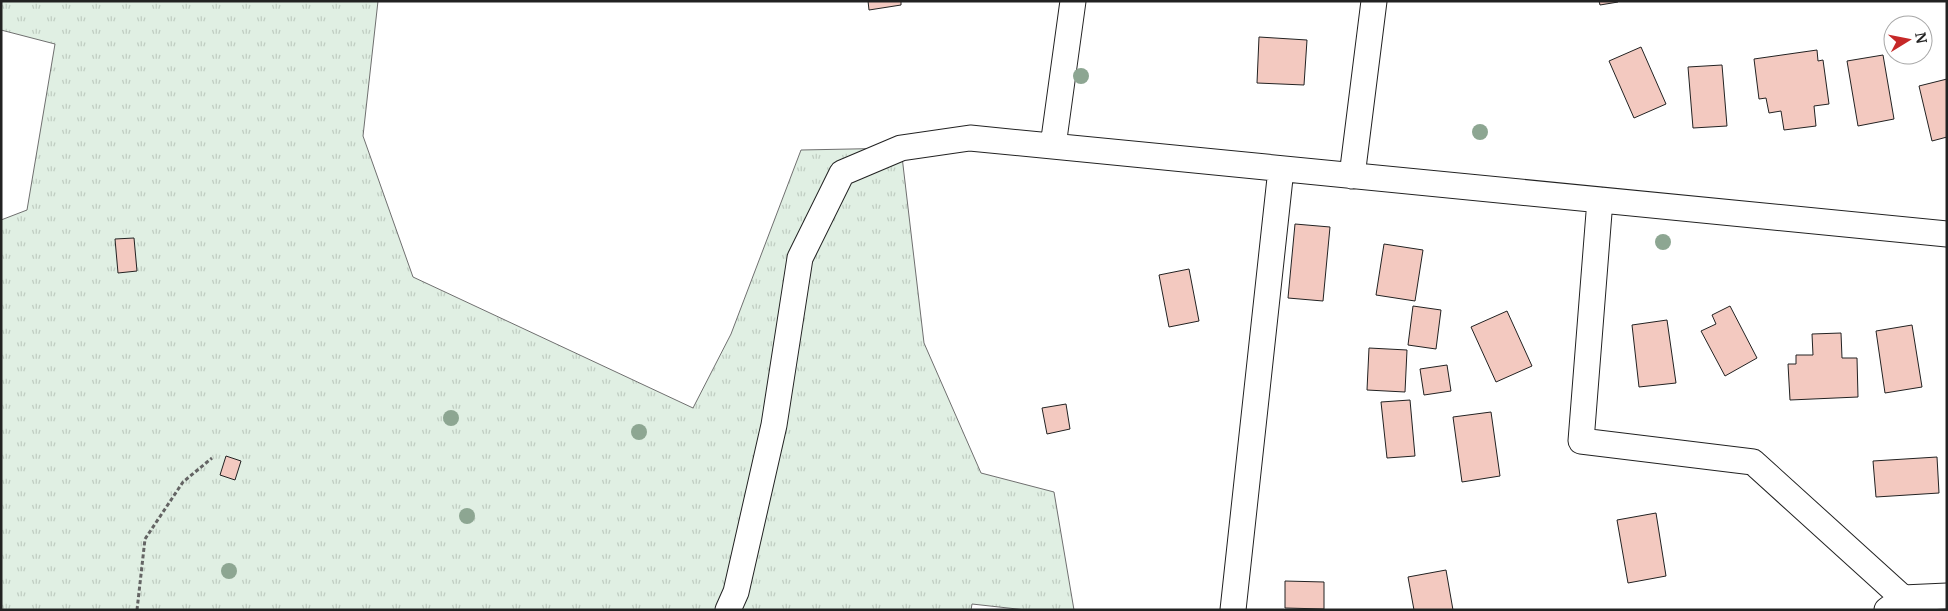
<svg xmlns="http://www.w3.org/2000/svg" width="1948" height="611" viewBox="0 0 1948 611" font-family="Merriweather,serif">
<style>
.grass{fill:url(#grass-tufts);stroke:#6f6f6f}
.building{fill:#f3c9c0;stroke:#222}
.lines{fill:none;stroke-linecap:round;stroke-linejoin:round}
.minor-casing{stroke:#222;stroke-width:27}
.path{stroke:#646464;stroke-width:3;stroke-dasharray:4 2.5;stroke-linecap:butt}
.minor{stroke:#fff;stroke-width:25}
.tree{fill:#8da692}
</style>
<defs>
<pattern id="grass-tufts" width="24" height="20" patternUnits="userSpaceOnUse" patternTransform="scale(1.25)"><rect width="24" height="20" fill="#e0efe3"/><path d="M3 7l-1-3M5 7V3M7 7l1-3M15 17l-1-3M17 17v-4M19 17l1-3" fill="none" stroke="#c0cdc2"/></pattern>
</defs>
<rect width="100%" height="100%" fill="#fff"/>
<!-- grass -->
<path class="grass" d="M 1,1 L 378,1 L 363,136 L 413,277 L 693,408 L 731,334 L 801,150 L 901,148 L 924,343 L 981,473 L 1054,492 L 1074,610 L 1026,610 L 972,604 L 971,610 L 1,610 L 1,220 L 27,210 L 55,44 L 1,30 Z"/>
<!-- building -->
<path class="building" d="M 868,1 L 901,1 L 901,5 L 869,10 Z
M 1599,1 L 1618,1 L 1618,2 L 1600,5 Z
M 1259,37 L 1307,40 L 1304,85 L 1257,83 Z
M 1641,47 L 1666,104 L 1634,118 L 1609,61 Z
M 1817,50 L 1818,61 L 1823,60 L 1829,104 L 1814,106 L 1816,126 L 1784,130 L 1781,111 L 1769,113 L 1766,98 L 1759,99 L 1754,59 Z
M 1883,55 L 1894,119 L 1858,126 L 1847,61 Z
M 1722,65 L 1727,126 L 1693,128 L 1688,67 Z
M 1947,79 L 1947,137 L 1932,141 L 1919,86 Z
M 1295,224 L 1330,227 L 1323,301 L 1288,298 Z
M 134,238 L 137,271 L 118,273 L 115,239 Z
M 1384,244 L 1423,250 L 1415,301 L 1376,295 Z
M 1189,269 L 1199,321 L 1169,327 L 1159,275 Z
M 1413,306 L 1441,310 L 1436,349 L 1408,345 Z
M 1730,306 L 1757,358 L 1725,376 L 1701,331 L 1716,324 L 1712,315 Z
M 1507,311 L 1532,366 L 1496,382 L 1471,327 Z
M 1667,320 L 1676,383 L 1639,387 L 1632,325 Z
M 1912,325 L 1922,387 L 1885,393 L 1876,331 Z
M 1841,333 L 1842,358 L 1857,358 L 1858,397 L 1790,400 L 1788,364 L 1796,364 L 1796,355 L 1813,355 L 1812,334 Z
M 1369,348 L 1407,350 L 1405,392 L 1367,390 Z
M 1447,365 L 1451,391 L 1424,395 L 1420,369 Z
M 1410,400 L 1415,456 L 1387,458 L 1381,402 Z
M 1066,404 L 1070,429 L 1047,434 L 1042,408 Z
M 1491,412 L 1500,476 L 1462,482 L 1453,417 Z
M 226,456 L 241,461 L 235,480 L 220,475 Z
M 1937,457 L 1939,493 L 1876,497 L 1873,461 Z
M 1656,513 L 1666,576 L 1628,583 L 1617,520 Z
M 1446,570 L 1453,610 L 1414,610 L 1408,577 Z
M 1285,581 L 1324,582 L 1324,609 L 1285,608 Z"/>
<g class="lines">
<!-- minor casing -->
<g class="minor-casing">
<path id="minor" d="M 1053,146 L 1073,1
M 1352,176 L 1374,1
M 1600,200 L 1581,441 L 1753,462 L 1903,598
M 728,610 L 736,592 L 774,425 L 800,258 L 842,173 L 901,148 L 970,138 L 1947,234
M 1233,610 L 1281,169
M 1887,610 L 1903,598 L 1947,596"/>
</g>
<!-- path -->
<path class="path" d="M 137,610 L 145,539 L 183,482 L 212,458"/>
<!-- minor -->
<use href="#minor" class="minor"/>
</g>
<!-- trees -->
<g class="tree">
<circle cx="1081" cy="76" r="8"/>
<circle cx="1480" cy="132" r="8"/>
<circle cx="1663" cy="242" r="8"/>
<circle cx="451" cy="418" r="8"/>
<circle cx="639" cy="432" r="8"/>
<circle cx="467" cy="516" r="8"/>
<circle cx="229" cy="571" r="8"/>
</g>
<!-- border -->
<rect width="1948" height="611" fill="none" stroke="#222222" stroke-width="5"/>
<!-- north arrow -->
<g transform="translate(1908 40) rotate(80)"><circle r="24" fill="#ffffff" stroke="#a7a7a7"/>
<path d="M0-4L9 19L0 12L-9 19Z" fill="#c62828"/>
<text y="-8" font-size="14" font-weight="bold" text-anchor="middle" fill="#222222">N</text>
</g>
</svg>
